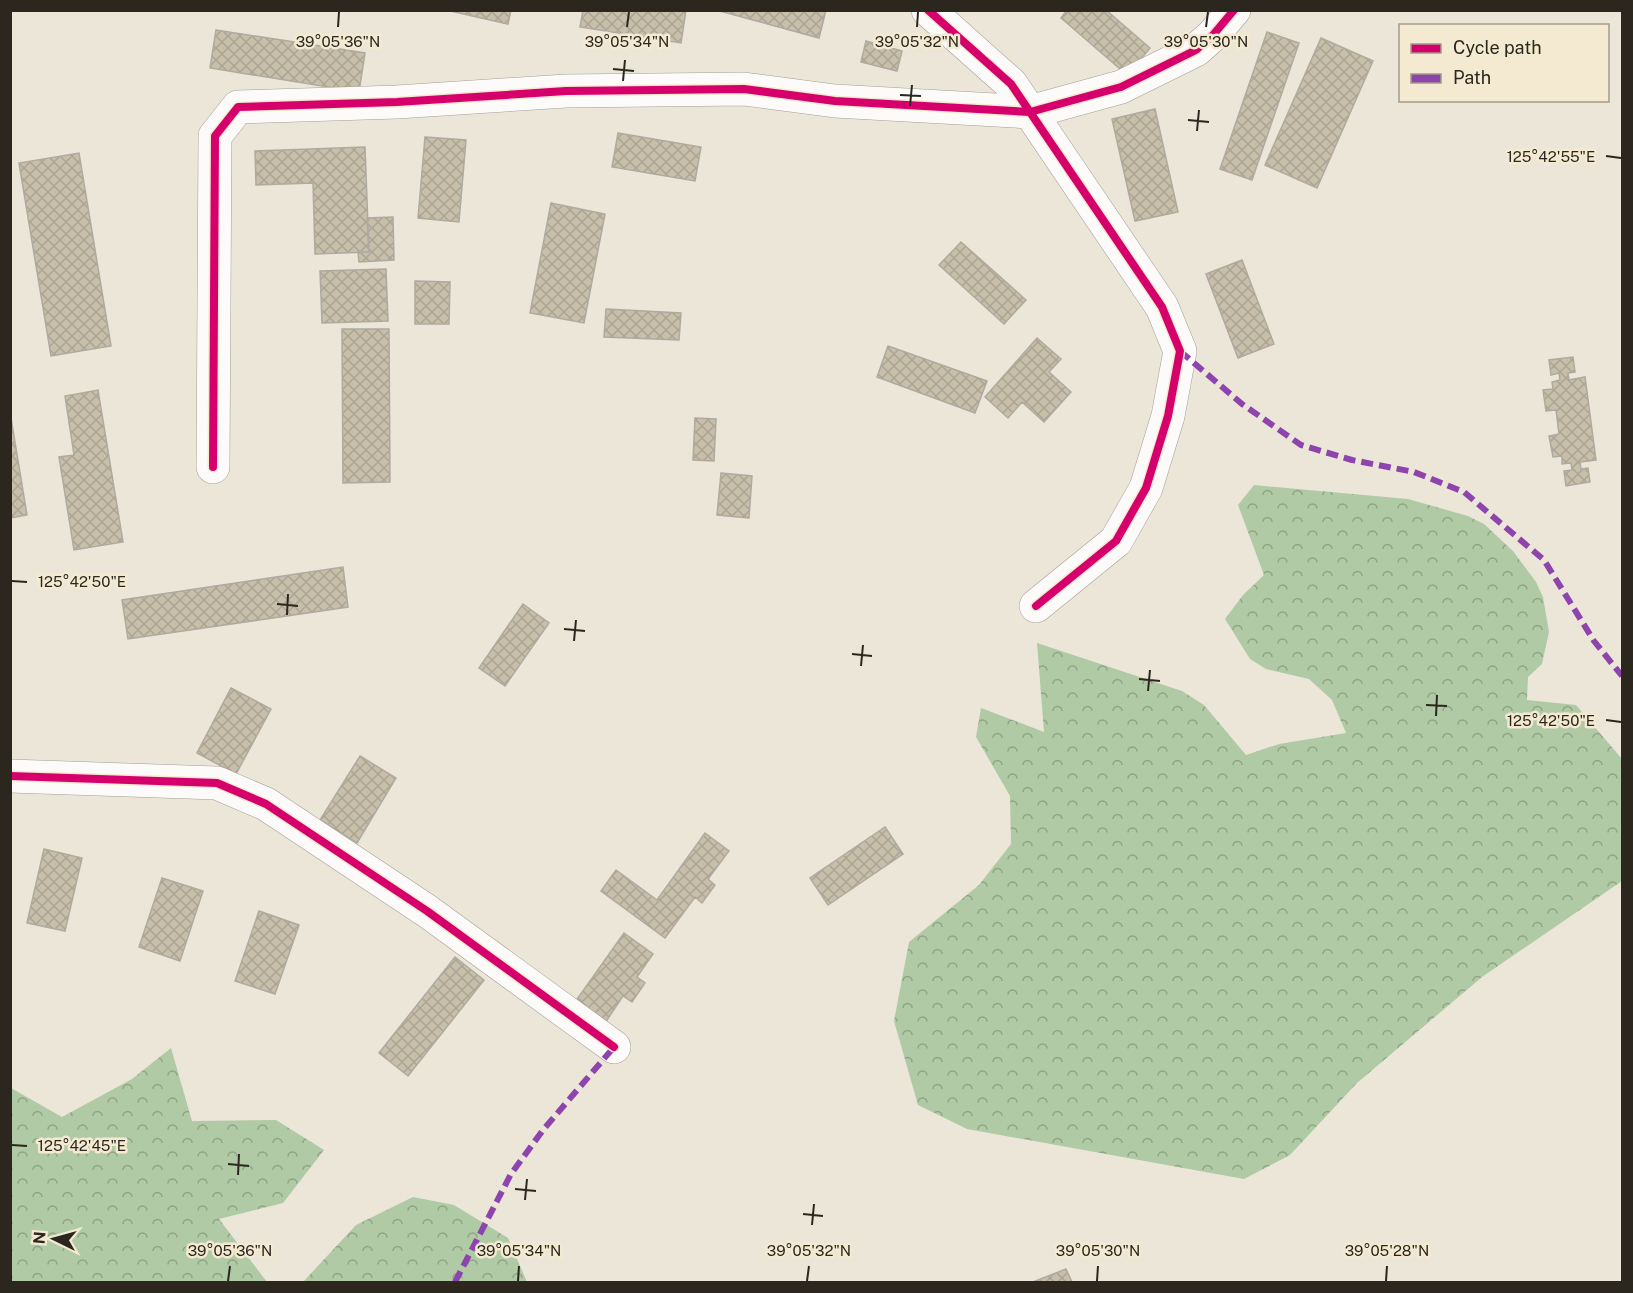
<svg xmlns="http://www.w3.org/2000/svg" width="1633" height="1293" viewBox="0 0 1633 1293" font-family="'Public Sans',sans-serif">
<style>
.forest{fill:url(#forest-crowns)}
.building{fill:url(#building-cross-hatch);stroke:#aeaaa0;stroke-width:1.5}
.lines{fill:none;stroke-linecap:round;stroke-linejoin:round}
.street-casing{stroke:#a39e95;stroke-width:34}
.street{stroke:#fcfbf9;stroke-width:33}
.quiet{stroke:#8e44ad;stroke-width:6;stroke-dasharray:12 6;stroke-linecap:butt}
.cycleway-casing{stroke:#f4e9d1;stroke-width:11}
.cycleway{stroke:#d6006c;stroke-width:8}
.ticks{fill:none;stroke:#2b271e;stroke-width:2}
.ticks-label{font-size:15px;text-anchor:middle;fill:#2b271e;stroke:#f4e9d1;stroke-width:5;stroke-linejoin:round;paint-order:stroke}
</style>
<defs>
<pattern id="forest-crowns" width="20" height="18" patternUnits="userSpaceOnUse" patternTransform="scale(1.5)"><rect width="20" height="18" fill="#afcaa4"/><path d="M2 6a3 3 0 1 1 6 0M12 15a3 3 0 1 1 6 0" fill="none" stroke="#8fa485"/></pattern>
<pattern id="building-cross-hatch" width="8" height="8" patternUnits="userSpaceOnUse" patternTransform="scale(1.5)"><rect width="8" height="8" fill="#c8bfaa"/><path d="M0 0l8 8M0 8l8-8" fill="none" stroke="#aca492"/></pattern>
</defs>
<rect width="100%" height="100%" fill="#ece6d9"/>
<!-- forest -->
<path class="forest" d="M 1254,485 L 1408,499 L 1468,516 L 1484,524 L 1513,551 L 1536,582 L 1543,597 L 1549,632 L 1542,664 L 1528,677 L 1527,700 L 1576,705 L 1622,759 L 1622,881 L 1482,977 L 1357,1083 L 1290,1155 L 1244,1179 L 967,1129 L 918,1105 L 894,1021 L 909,942 L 979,885 L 1011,844 L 1010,796 L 976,737 L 981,708 L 1044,732 L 1037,643 L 1182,691 L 1204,705 L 1246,755 L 1279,744 L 1346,733 L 1332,700 L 1309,679 L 1266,669 L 1250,659 L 1225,619 L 1243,595 L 1264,575 L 1238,505 Z
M 171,1048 L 192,1121 L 276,1120 L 324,1150 L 283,1203 L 219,1219 L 267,1282 L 11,1282 L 11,1088 L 62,1117 L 132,1079 Z
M 413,1197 L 454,1205 L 508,1238 L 527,1282 L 303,1282 L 356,1225 Z"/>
<!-- building -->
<path class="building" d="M 446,10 L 511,10 L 508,24 Z
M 583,10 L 686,10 L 681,43 L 580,27 Z
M 716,10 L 826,10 L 819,38 Z
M 1067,10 L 1106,10 L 1150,48 L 1127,75 L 1061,18 Z
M 216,30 L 365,53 L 359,92 L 210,68 Z
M 1267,32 L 1299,43 L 1252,180 L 1220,169 Z
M 1321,38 L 1373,61 L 1317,188 L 1265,165 Z
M 866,41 L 902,51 L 897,71 L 861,62 Z
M 1155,109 L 1178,212 L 1135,221 L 1112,119 Z
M 618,133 L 701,147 L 695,181 L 612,167 Z
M 425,137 L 466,140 L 459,222 L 418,218 Z
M 365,147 L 369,252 L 315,254 L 313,183 L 256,185 L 255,151 Z
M 79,153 L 111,346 L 51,356 L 19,163 Z
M 551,203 L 605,214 L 584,323 L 530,313 Z
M 393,217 L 394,260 L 359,262 L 358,252 L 369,252 L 367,218 Z
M 961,242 L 1026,300 L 1004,324 L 939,265 Z
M 1242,260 L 1274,344 L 1238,358 L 1206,274 Z
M 386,269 L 388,321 L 322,323 L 320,271 Z
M 415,281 L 450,282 L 449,324 L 415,324 Z
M 606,309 L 681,313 L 679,340 L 604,337 Z
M 342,329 L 389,329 L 390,482 L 343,483 Z
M 1037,338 L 1061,359 L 1049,372 L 1071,392 L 1044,422 L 1022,402 L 1008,418 L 985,397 Z
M 888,346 L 987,381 L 975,413 L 877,377 Z
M 1573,357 L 1575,372 L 1568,373 L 1569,380 L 1585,377 L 1596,460 L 1580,462 L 1581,469 L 1588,468 L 1590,482 L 1566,486 L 1564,471 L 1572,470 L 1571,463 L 1562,464 L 1562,456 L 1553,457 L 1549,436 L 1559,434 L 1556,410 L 1546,411 L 1543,390 L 1553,389 L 1552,382 L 1560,380 L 1559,373 L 1551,375 L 1549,360 Z
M 98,390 L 123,542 L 74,550 L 59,457 L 74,455 L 65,396 Z
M 11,418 L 27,515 L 10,518 L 10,418 Z
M 695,418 L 716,419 L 714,461 L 693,460 Z
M 721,473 L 752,476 L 749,518 L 717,515 Z
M 343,567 L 348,607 L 128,639 L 122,600 Z
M 523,604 L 549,623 L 505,686 L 479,668 Z
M 231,688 L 271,709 L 236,774 L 197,753 Z
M 360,756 L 396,778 L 357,843 L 320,820 Z
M 885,827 L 903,854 L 828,905 L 810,878 Z
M 705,833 L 729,851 L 708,879 L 715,885 L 702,903 L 695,897 L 665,938 L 601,891 L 616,870 L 657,900 Z
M 44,849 L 82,858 L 65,931 L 27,923 Z
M 162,878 L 203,891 L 180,961 L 139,947 Z
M 259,911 L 299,925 L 275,994 L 235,981 Z
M 624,933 L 653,954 L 637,977 L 645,983 L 632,1002 L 623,996 L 605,1023 L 575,1002 Z
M 455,957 L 484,980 L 408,1076 L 379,1053 Z
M 1066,1269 L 1072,1282 L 1033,1282 Z"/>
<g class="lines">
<!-- street casing -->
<g class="street-casing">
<path id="street" d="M 928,10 L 1011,84 L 1162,307 L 1180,351 L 1168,416 L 1146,488 L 1116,541 L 1036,606
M 213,467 L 215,136 L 238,107 L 397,102 L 566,91 L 744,89 L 835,101 L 1030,112 L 1121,87 L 1196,50 L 1213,35 L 1234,10
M 10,776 L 217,783 L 266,804 L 427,911 L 614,1047"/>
</g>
<!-- street -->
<use href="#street" class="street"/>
<!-- quiet -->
<path class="quiet" d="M 1180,351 L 1242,404 L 1301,445 L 1352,460 L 1414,472 L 1464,492 L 1544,560 L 1594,641 L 1622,676
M 455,1282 L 511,1174 L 543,1130 L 614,1047"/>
<!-- cycleway casing -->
<g class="cycleway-casing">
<path id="cycleway" d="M 928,10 L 1011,84 L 1162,307 L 1180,351 L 1168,416 L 1146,488 L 1116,541 L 1036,606
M 213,467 L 215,136 L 238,107 L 397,102 L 566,91 L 744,89 L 835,101 L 1030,112 L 1121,87 L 1196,50 L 1213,35 L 1234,10
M 10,776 L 217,783 L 266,804 L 427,911 L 614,1047"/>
</g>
<!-- cycleway -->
<use href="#cycleway" class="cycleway"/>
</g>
<!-- ticks -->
<path class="ticks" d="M 338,27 L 339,12M 627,27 L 629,12M 917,27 L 918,12M 1206,27 L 1208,12M 613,69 L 634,71M 623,81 L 625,60M 900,95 L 921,96M 910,106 L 912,85M 1188,120 L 1209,122M 1197,131 L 1199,110M 1606,156 L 1621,158M 12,581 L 27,582M 277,604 L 298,606M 287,615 L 288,594M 564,629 L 585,631M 574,641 L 576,620M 852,654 L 872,656M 861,666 L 863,645M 1139,679 L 1160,681M 1148,691 L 1150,670M 1426,705 L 1447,706M 1436,716 L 1437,695M 1606,720 L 1621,722M 12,1145 L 27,1146M 228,1164 L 249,1166M 238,1175 L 239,1154M 515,1189 L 536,1191M 525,1200 L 527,1179M 803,1214 L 823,1216M 812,1225 L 814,1204M 228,1281 L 230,1266M 518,1281 L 519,1266M 807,1281 L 809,1266M 1097,1281 L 1098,1266M 1386,1281 L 1387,1266"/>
<g class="ticks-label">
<text x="338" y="47">39°05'36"N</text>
<text x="627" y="47">39°05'34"N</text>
<text x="917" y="47">39°05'32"N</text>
<text x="1206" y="47">39°05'30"N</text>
<text x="1551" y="162">125°42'55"E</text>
<text x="82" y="587">125°42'50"E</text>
<text x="1551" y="726">125°42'50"E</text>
<text x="82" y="1151">125°42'45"E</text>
<text x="230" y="1256">39°05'36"N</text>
<text x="519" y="1256">39°05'34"N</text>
<text x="809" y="1256">39°05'32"N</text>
<text x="1098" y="1256">39°05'30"N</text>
<text x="1387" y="1256">39°05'28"N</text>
</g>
<!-- border -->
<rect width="1633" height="1293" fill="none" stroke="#2b271e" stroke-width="24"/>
<!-- legend -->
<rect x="1399" y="24" width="210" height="78" fill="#f4e9d1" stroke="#a49b89" stroke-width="1.5"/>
<rect x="1411" y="44" width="30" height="9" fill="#d6006c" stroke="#a49b89" stroke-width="1.5"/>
<text x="1453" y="54" font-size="18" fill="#2b271e">Cycle path</text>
<rect x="1411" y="74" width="30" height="9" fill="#8e44ad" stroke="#a49b89" stroke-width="1.5"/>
<text x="1453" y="84" font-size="18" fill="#2b271e">Path</text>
<!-- north arrow -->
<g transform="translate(54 1239) rotate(275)" stroke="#f4e9d1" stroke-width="4.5" paint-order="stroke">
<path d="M0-4.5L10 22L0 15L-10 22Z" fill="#2b271e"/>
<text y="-9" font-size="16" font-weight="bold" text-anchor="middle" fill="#2b271e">N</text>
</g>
</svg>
